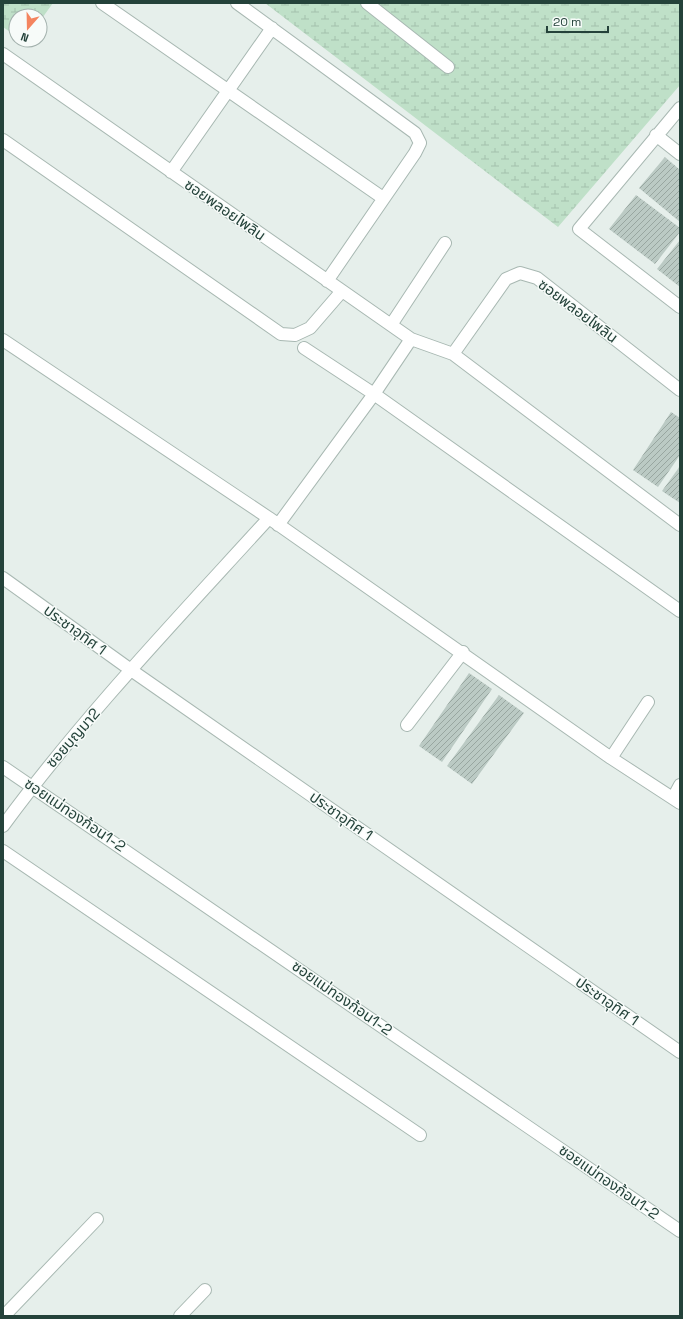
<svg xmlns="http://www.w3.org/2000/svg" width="683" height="1319" viewBox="0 0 683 1319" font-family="'Space Grotesk','Noto Sans Thai',sans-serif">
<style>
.wetland{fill:url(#wetland-marsh)}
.building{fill:url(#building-hatch)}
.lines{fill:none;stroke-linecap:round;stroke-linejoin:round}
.minor-casing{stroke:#a8b8b2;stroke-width:14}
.minor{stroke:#fff;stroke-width:12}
.labels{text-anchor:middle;stroke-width:3;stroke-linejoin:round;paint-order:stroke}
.street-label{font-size:15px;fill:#24423a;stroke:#f7fbf9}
</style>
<defs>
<pattern id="wetland-marsh" width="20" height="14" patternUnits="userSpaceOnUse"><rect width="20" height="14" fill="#bfe0c8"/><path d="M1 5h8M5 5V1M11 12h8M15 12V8" fill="none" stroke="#a4c1ad"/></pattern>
<pattern id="building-hatch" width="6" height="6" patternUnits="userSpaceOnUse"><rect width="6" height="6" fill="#bbcac4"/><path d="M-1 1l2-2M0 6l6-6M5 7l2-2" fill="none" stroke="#98a6a0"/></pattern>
</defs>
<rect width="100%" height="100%" fill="#e6efeb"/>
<!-- wetland -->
<path class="wetland" d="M 3,3 L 53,3 L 40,21 L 40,16 L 16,16 L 16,36 L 3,27 Z
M 265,3 L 680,3 L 680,85 L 558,227 Z"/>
<!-- building -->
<path class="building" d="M 665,157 L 680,170 L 680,222 L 639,188 Z
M 636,195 L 680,228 L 680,232 L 655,264 L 609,229 Z
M 680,240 L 680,287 L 657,269 Z
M 671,412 L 680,418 L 680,455 L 658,487 L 633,470 Z
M 680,466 L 680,503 L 662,491 Z
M 469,673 L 492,689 L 442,762 L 419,746 Z
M 499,695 L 524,713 L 472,784 L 447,766 Z"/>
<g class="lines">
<!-- minor casing -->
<g class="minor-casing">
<path id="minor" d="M 102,3 L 383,198
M 237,3 L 415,133 L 420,143 L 415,153 L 327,281
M 367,3 L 448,67
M 3,54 L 411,339 L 453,354 L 680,525
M 680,108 L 579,229 L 680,307
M 656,135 L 680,154
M 3,140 L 281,334 L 295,335 L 310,328 L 342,291
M 171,172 L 272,28
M 391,325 L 445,243
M 3,340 L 269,518 L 611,758 L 680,803
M 304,348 L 374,394 L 680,611
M 453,354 L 506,279 L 520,273 L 537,278 L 680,390
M 278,525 L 374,394 L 411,339
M 3,578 L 131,670 L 680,1052
M 407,725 L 463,652
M 611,758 L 648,702
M 3,767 L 680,1231
M 673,798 L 680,785
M 3,826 C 83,717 178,618 269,518
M 3,851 L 420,1135
M 4,1316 L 97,1219
M 180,1316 L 205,1290"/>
</g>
<!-- minor -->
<use href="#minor" class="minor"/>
</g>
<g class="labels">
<!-- street labels -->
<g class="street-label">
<text transform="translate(225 210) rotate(35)" y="5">ซอยพลอยไพลิน</text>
<text transform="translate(578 311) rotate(37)" y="5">ซอยพลอยไพลิน</text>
<text transform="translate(75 630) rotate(36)" y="5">ประชาอุทิศ 1</text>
<text transform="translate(73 738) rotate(-49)" y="5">ซอยบุญมา2</text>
<text transform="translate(75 815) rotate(34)" y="5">ซอยแม่ทองก้อน1-2</text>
<text transform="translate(341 816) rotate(35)" y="5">ประชาอุทิศ 1</text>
<text transform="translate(342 998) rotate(35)" y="5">ซอยแม่ทองก้อน1-2</text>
<text transform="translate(607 1001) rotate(35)" y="5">ประชาอุทิศ 1</text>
<text transform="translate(609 1182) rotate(35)" y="5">ซอยแม่ทองก้อน1-2</text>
</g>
</g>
<!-- border -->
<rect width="683" height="1319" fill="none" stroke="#24423a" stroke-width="8"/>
<!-- north arrow -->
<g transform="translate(28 28) rotate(200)"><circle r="19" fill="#f7fbf9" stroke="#a3b1ad"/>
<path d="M0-3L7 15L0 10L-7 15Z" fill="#f4845f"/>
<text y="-6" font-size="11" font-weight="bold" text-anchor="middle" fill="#24423a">N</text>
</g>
<!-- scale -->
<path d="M547 26v6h61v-6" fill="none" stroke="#24423a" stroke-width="2"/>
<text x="553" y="26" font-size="12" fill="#24423a" stroke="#f7fbf9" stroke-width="3" paint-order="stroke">20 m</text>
</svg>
